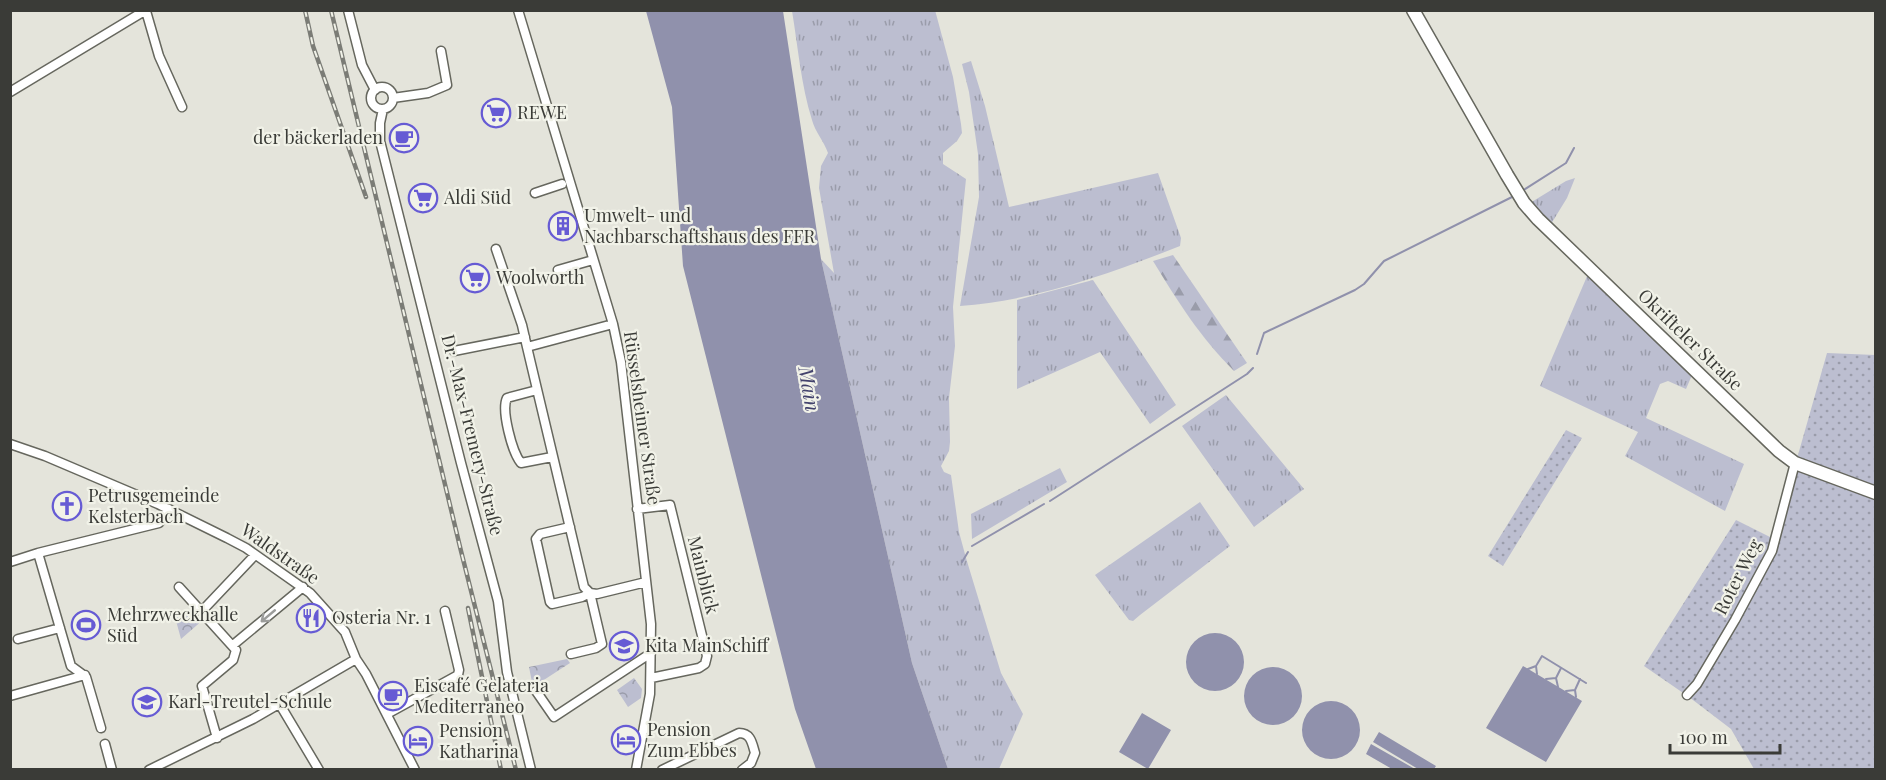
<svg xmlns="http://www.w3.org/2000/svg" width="1886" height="780" viewBox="0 0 1886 780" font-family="'Playfair Display',serif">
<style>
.grass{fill:url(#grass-tufts)}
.forest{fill:url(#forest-firs)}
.park{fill:url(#park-crowns)}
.garden{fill:url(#garden-dots)}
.water{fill:#9091ac}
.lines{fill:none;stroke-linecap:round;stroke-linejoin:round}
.stream{stroke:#9091ac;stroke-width:2}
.street-casing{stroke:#66675e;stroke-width:11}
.secondary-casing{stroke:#66675e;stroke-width:15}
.street{stroke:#fff;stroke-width:8}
.secondary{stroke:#fff;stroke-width:12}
.rail-casing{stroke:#7b7c76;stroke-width:4.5}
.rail{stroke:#f1f2e8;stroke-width:2;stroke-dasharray:7;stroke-linecap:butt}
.oneway{stroke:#9c9d9b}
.labels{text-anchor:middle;stroke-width:4.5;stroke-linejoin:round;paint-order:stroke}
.poi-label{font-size:18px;fill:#3a3b37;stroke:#f1f2e8;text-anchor:start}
.street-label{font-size:18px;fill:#3a3b37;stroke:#f1f2e8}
.water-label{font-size:20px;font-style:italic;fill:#42426c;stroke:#f1f2e8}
</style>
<defs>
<pattern id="grass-tufts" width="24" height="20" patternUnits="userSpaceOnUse" patternTransform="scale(1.5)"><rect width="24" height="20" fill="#bcbed0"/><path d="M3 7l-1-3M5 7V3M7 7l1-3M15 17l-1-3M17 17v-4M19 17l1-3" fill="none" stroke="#9a9caa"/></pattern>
<pattern id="forest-firs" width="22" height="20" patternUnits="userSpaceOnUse" patternTransform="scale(1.5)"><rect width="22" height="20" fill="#bcbed0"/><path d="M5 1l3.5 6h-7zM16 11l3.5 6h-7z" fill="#9a9caa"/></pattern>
<pattern id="park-crowns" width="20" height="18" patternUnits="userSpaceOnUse" patternTransform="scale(1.5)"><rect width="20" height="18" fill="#bcbed0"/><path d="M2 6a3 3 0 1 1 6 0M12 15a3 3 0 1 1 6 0" fill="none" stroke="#9a9caa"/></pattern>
<pattern id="garden-dots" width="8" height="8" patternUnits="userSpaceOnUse" patternTransform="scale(1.5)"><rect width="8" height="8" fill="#bcbed0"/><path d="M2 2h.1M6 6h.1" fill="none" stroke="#9a9caa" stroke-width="1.8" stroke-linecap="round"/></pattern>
</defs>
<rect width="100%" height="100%" fill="#e4e4db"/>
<!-- grass -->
<path class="grass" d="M 935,10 L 953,77 L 961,124 L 962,133 L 957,141 L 943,153 L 943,164 L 966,179 L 953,307 L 955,346 L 949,398 L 950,442 L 949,451 L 941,466 L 944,472 L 951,475 L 959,532 L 966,558 L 1001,673 L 1023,714 L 999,769 L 948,769 L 912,663 L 821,259 L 834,273 L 819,188 L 821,166 L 828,153 C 824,141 815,132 812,120 C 801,85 798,47 792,11 Z
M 971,61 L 985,106 L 1009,207 L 1158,173 L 1181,238 L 1180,246 C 1112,273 1034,301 960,306 L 979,197 L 978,154 L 969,92 L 962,64 Z
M 1575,178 L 1567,198 L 1551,224 L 1530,203 L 1566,181 Z
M 1588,274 L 1692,375 L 1686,389 L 1668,381 L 1660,384 L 1646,418 L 1744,464 L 1725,511 L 1625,456 L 1638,432 L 1540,386 Z
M 1093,280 L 1176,405 L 1150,424 L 1100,352 L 1017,389 L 1017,300 Z
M 1226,395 L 1304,489 L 1254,527 L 1182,426 Z
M 1060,468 L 1067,482 L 972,539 L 971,514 Z
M 1200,502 L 1230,546 L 1140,615 L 1133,621 L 1129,620 L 1095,575 Z"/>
<!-- forest -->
<path class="forest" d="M 1173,255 L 1247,363 L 1234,371 C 1200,337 1178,302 1153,261 Z"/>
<!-- park -->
<path class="park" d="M 194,608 L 204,619 L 181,639 L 175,617 Z
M 567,659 L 570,663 L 533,687 L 529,667 Z
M 634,678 L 642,689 L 641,698 L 628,707 L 617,690 Z"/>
<!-- garden -->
<path class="garden" d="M 1827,353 L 1875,355 L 1875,769 L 1754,769 L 1731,729 L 1689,697 L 1644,666 L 1736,520 L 1770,537 L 1794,469 Z
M 1566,430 L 1582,438 L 1503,566 L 1488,556 Z"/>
<!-- water -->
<path class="water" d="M 646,11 L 783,11 L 821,259 L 912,663 L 948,769 L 816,769 L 795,709 L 683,266 L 672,107 Z
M1186 662a29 29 0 1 1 58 0a29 29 0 1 1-58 0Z
M 1523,666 L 1582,701 L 1546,762 L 1486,728 Z
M1244 696a29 29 0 1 1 58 0a29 29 0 1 1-58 0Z
M1302 730a29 29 0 1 1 58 0a29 29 0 1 1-58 0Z
M 1142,713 L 1171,730 L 1148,769 L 1119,752 Z
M 1379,732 L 1436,766 L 1434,769 L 1418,769 L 1373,742 Z
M 1371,744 L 1415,769 L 1392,769 L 1366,754 Z"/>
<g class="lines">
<!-- stream -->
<path class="stream" d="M 1522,191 L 1566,163 L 1574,148
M 1257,354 L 1264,333 L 1355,290 L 1364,284 L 1384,261 L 1514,196
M 1050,501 L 1247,374 L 1253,368
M 972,546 L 1044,504
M 962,562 L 968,552
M 1528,669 L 1536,666
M 1537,674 L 1536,666 L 1542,656 L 1586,683
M 1546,679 L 1556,678
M 1558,687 L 1556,678 L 1561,668
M 1566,691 L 1575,690
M 1576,697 L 1575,690 L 1580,679"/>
<!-- street casing -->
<g class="street-casing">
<path id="street" d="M 348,10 L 362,65 L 375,90
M 518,10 L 613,324 L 621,362 L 651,624 L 650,694 L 636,770
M 146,11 L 159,56 L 182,107
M371 98a11 11 0 1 1 22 0a11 11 0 1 1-22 0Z
M 10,92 L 146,10
M 393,98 L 428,93 L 447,85 L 441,51
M 383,109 L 380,123 L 380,141 L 461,463 L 498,601 L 507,672 L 531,770
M 535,193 L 562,184
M 496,249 L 522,325 L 527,347
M 558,270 L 593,260
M 613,324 L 527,347 L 584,587 L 590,593 L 597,594 L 646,582
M 454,351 L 525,337
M 537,390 L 507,398 C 501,410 512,452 521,463 L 552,457
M 10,444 L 45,456 L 158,504 L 227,538 L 246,548 L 310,593 L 345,632 L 356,659 L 366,674 L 415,770
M 637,509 L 670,505 L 707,656 L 705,664 L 699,668 L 651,678
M 570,527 L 540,534 L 536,539 L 550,602 L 552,604 L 582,597 L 590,593 L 602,644 L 596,648 L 571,654
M 38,553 L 71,666 L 86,677 L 101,728
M 10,562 L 38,553 L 159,523 L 169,509
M 179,587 L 236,650 L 233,660 L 202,686 L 217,738
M 202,611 L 255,555
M 18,639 L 60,628
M 233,645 L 303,587
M 536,691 L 554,717 L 651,653
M 1687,695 L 1697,684 L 1735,620 L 1772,551 L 1795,463
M 10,696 L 85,675
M 279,703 L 319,770
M 387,714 L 458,675 L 459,670 L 445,611
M 105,744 L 112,770
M 149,770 L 253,719 L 356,659
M 662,770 L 739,733 C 751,733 752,743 755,753 L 751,763 L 742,770"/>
</g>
<!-- secondary casing -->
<g class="secondary-casing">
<path id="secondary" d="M 1413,10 L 1507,175 L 1524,203 L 1538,219 L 1779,451 L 1795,463 L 1876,493"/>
</g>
<!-- street -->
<use href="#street" class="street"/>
<!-- secondary -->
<use href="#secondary" class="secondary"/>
<!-- rail casing -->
<g class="rail-casing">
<path id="rail" d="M 305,10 L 313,46 L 366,197
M 331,10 L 461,551 L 516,770
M 468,608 L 501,770"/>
</g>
<!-- rail -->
<use href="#rail" class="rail"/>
</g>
<!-- one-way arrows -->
<defs><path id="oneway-shaft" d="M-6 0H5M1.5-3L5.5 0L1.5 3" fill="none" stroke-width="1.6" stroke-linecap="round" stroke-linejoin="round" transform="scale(1.5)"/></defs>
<use class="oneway" href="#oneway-shaft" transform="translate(268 616) rotate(140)"/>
<!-- icons -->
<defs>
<g id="supermarket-ring" transform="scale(1.5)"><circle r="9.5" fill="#f1f2e8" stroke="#665bd4" stroke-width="1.5"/><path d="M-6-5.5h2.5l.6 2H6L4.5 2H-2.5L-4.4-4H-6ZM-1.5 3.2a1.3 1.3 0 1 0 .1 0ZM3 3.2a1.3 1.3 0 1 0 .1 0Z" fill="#665bd4"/></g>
<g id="cafe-ring" transform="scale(1.5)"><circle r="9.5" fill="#f1f2e8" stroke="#665bd4" stroke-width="1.5"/><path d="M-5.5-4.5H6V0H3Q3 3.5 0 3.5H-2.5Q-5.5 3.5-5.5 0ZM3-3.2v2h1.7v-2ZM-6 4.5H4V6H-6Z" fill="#665bd4"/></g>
<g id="building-ring" transform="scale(1.5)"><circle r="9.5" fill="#f1f2e8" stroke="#665bd4" stroke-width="1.5"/><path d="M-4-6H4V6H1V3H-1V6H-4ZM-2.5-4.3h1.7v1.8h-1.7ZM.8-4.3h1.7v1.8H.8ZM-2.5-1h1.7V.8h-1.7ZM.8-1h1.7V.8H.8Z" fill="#665bd4"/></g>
<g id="church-ring" transform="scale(1.5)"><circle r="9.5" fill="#f1f2e8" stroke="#665bd4" stroke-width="1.5"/><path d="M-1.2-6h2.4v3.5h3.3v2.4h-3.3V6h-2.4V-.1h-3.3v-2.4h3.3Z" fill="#665bd4"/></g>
<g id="restaurant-ring" transform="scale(1.5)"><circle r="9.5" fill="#f1f2e8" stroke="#665bd4" stroke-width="1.5"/><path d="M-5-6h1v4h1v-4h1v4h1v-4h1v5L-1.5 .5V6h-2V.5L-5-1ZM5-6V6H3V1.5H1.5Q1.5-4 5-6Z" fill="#665bd4"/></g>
<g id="stadium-ring" transform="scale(1.5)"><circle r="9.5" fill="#f1f2e8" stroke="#665bd4" stroke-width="1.5"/><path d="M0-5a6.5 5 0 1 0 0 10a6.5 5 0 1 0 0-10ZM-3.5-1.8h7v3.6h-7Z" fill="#665bd4"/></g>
<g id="school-ring" transform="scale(1.5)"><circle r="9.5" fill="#f1f2e8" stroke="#665bd4" stroke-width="1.5"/><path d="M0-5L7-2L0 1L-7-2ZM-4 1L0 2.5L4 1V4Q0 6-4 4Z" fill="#665bd4"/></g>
<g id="hotel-ring" transform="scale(1.5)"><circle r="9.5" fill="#f1f2e8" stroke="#665bd4" stroke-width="1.5"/><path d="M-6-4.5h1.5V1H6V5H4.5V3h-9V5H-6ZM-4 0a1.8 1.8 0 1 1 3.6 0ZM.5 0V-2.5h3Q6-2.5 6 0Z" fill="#665bd4"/></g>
</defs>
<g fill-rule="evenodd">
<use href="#supermarket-ring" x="496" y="113"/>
<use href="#cafe-ring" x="404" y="138"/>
<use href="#supermarket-ring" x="423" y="198"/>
<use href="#building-ring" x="563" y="226"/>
<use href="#supermarket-ring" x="475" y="278"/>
<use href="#church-ring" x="67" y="506"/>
<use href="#restaurant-ring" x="311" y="618"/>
<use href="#stadium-ring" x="86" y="625"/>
<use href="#school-ring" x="624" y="646"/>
<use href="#cafe-ring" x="393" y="696"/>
<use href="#school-ring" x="147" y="702"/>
<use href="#hotel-ring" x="626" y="740"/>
<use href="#hotel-ring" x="418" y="741"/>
</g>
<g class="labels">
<!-- poi labels -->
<g class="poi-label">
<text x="517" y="119">REWE</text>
<text x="383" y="144" text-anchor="end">der bäckerladen</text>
<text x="444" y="204">Aldi Süd</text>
<text x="584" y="222">Umwelt- und<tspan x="584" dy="21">Nachbarschaftshaus des FFR</tspan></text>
<text x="496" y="284">Woolworth</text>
<text x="88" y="502">Petrusgemeinde<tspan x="88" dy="21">Kelsterbach</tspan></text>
<text x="107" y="621">Mehrzweckhalle<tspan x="107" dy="21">Süd</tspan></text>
<text x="332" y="624">Osteria Nr. 1</text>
<text x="645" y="652">Kita MainSchiff</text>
<text x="414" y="692">Eiscafé Gelateria<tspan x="414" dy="21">Mediterraneo</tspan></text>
<text x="168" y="708">Karl-Treutel-Schule</text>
<text x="647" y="736">Pension<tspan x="647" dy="21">Zum Ebbes</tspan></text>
<text x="439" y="737">Pension<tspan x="439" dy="21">Katharina</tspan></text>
</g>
<!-- street labels -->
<g class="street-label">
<text transform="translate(1690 340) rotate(44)" y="6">Okrifteler Straße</text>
<text transform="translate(642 418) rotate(82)" y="6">Rüsselsheimer Straße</text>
<text transform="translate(472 435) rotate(76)" y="6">Dr.-Max-Fremery-Straße</text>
<text transform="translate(280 554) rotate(35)" y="6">Waldstraße</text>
<text transform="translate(703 575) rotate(76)" y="6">Mainblick</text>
<text transform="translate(1738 577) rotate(-63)" y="6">Roter Weg</text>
</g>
<!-- water labels -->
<g class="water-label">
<text transform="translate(809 389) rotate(80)" y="7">Main</text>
</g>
</g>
<!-- border -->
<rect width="1886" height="780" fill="none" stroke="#3a3b37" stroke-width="24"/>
<!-- scale -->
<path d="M1670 744v9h110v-9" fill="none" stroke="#3a3b37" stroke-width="3"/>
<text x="1679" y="744" font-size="18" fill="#3a3b37" stroke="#f1f2e8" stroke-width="4.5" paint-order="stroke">100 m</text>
</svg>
